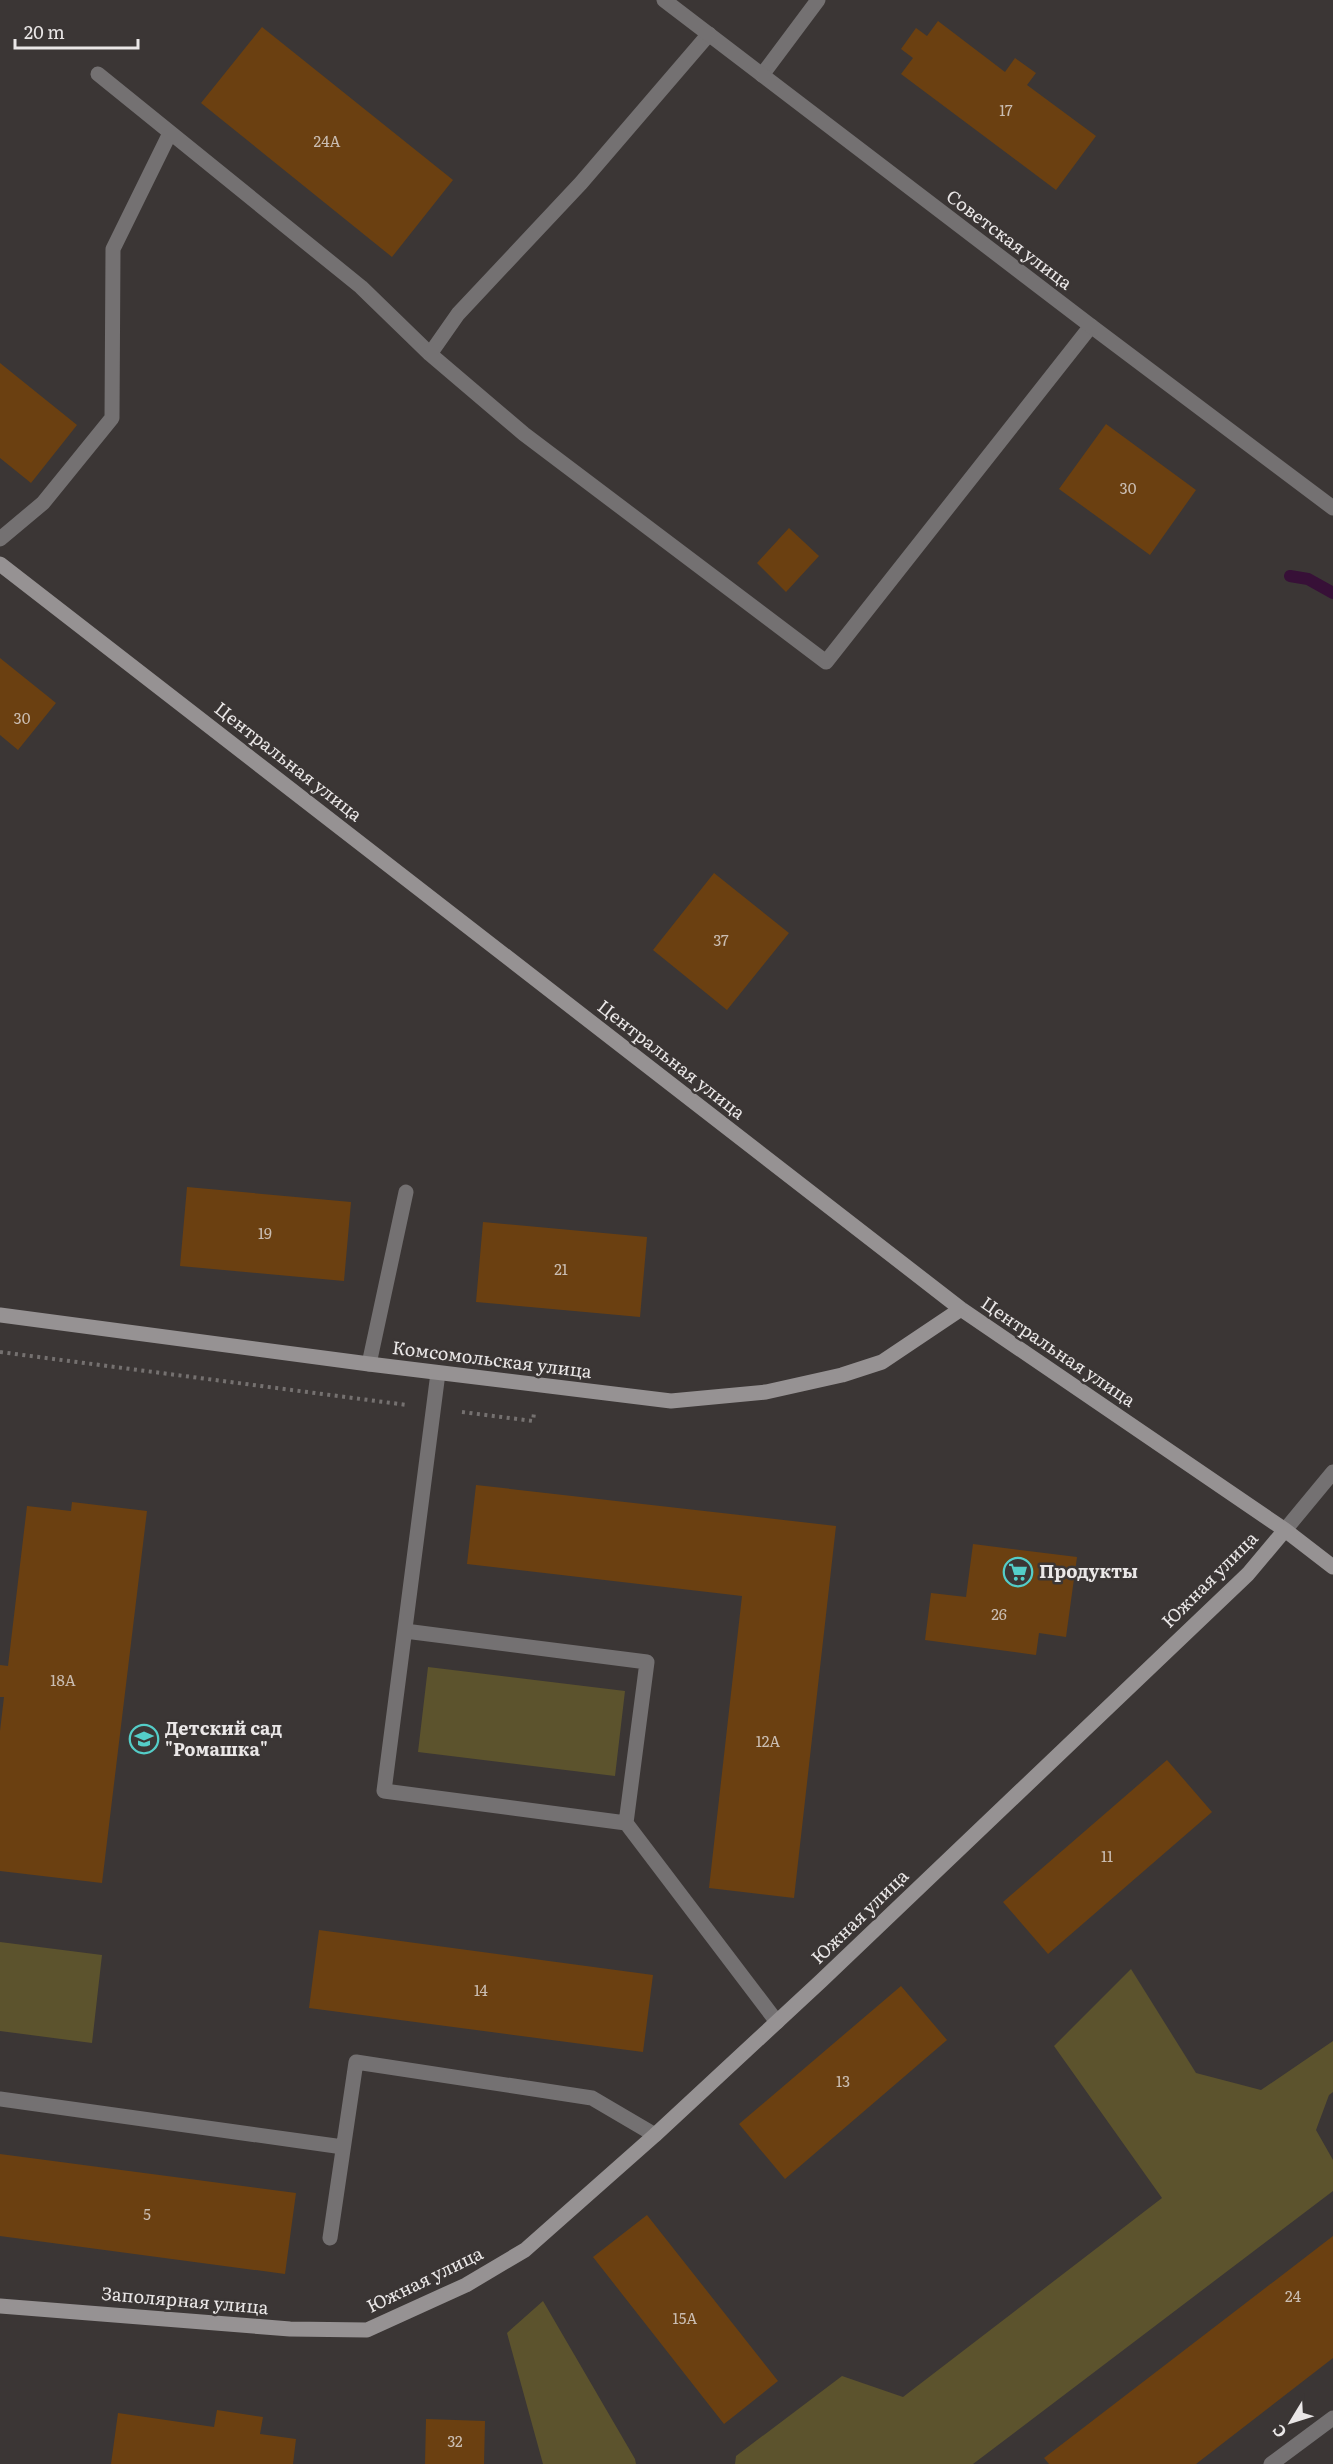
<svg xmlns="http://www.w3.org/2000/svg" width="1333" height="2464" viewBox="0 0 1333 2464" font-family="Literata,serif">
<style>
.green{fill:#5c532d}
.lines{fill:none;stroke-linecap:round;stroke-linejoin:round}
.stream{stroke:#371037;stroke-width:12}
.building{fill:#6b4011}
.path{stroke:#757170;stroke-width:4;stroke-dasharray:3 4.5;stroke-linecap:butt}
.lane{stroke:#747172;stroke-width:15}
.street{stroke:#747172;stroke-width:15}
.secondary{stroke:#969293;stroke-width:15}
.labels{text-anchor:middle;stroke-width:5;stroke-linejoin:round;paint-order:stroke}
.number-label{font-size:15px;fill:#cabdb2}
.street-label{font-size:18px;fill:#eae7e7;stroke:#3b3635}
.poi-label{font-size:18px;font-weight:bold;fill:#eae7e7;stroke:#3b3635;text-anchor:start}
</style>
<rect width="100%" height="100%" fill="#3b3635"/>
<!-- green -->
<path class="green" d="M 428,1667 L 625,1691 L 615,1776 L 418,1752 Z
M 0,1942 L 102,1955 L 92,2043 L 0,2031 Z
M 1131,1969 L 1196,2073 L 1261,2090 L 1333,2041 L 1333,2092 L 1329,2095 L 1316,2130 L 1333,2160 L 1333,2191 L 973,2464 L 735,2464 L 736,2456 L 842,2376 L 903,2397 L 1162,2198 L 1054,2046 Z
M 543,2301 L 635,2459 L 636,2464 L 543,2464 L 507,2333 Z"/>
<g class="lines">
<!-- stream -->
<path class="stream" d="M 1290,576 L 1308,579 L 1333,593"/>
</g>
<!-- building -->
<path class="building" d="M 938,21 L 1005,72 L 1015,58 L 1036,73 L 1027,85 L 1096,136 L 1056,190 L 901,74 L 913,58 L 901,49 L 916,28 L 927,36 Z
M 262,27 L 453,180 L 392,257 L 201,103 Z
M 0,363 L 77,425 L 31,483 L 0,458 Z
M 1106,424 L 1196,490 L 1150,555 L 1059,489 Z
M 789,528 L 819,556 L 786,592 L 757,563 Z
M 0,658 L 56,703 L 18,750 L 0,735 Z
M 714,873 L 789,933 L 727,1010 L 653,950 Z
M 187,1187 L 351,1202 L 344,1281 L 180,1266 Z
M 483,1222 L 647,1237 L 640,1317 L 476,1302 Z
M 476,1485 L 836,1526 L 794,1898 L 709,1888 L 742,1596 L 467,1564 Z
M 72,1502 L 147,1511 L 102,1883 L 0,1871 L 0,1731 L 4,1697 L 0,1697 L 0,1665 L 8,1666 L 27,1506 L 71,1511 Z
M 973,1544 L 1077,1557 L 1066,1637 L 1039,1633 L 1036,1655 L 925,1640 L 931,1593 L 966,1597 Z
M 1167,1760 L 1212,1812 L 1048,1954 L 1003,1902 Z
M 319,1930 L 653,1975 L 643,2052 L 309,2008 Z
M 901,1986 L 947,2040 L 785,2179 L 739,2124 Z
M 0,2154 L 296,2193 L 285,2274 L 0,2236 Z
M 647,2215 L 778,2381 L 724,2424 L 593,2257 Z
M 1333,2236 L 1333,2358 L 1196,2464 L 1049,2464 L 1044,2458 Z
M 217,2410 L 263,2417 L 260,2434 L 296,2439 L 293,2464 L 111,2464 L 118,2413 L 214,2427 Z
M 426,2419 L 485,2421 L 484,2464 L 425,2464 Z"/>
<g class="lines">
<!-- path -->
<path class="path" d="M 0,1352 L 407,1405
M 462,1412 L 533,1421 L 534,1413"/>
<!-- lane -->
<path class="lane" d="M 98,74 L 361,287 L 430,354 L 524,434 L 826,662 L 1091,326
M 762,75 L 818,0
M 430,354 L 458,314 L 581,183 L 709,34
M 0,539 L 43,503 L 112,418 L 113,249 L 170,133
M 369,1364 L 406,1192
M 438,1373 L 384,1791 L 626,1823 L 777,2022
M 1285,1530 L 1333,1472
M 405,1631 L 647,1662 L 626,1823
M 0,2099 L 343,2147
M 330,2238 L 356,2062 L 592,2098 L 655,2135
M 1271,2464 L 1333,2418"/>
<!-- street -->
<path class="street" d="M 664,0 L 1091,326 L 1333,508"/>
<!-- secondary -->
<path class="secondary" d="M 0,564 L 961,1309 L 1285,1530 L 1333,1567
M 0,1315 L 369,1364 L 671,1401 L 766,1392 L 842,1375 L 882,1362 L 961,1309
M 0,2306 L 290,2329 L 367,2330 L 466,2285 L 525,2250 L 655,2135 L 821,1981 L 1248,1574 L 1285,1530"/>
</g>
<!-- icons -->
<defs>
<g id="supermarket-ring" transform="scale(1.5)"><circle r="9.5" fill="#3b3635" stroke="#54cdc8" stroke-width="1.5"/><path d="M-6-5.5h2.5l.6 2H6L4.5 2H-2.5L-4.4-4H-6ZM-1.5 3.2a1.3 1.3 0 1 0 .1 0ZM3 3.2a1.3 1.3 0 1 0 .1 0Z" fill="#54cdc8"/></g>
<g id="school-ring" transform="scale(1.5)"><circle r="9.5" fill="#3b3635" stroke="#54cdc8" stroke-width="1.5"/><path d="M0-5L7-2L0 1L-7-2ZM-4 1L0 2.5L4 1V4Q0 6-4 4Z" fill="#54cdc8"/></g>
</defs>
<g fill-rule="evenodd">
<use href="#supermarket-ring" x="1018" y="1572"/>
<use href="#school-ring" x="144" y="1739"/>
</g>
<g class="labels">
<!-- number labels -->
<g class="number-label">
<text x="1006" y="116">17</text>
<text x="327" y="147">24А</text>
<text x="1128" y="494">30</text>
<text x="22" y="724">30</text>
<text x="721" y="946">37</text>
<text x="265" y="1239">19</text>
<text x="561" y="1275">21</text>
<text x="999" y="1620">26</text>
<text x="63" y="1686">18А</text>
<text x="768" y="1747">12А</text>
<text x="1107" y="1862">11</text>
<text x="481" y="1996">14</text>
<text x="843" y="2087">13</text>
<text x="147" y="2220">5</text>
<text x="1293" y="2302">24</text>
<text x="685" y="2324">15А</text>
<text x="455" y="2447">32</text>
</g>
<!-- street labels -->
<g class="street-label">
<text transform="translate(1009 240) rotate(37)" y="6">Советская улица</text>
<text transform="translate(288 762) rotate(38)" y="6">Центральная улица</text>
<text transform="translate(671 1060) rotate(38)" y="6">Центральная улица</text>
<text transform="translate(1058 1352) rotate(34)" y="6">Центральная улица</text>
<text transform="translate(492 1360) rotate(7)" y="6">Комсомольская улица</text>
<text transform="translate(1210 1580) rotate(-45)" y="6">Южная улица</text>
<text transform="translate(860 1917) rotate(-44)" y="6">Южная улица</text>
<text transform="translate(425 2280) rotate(-26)" y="6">Южная улица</text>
<text transform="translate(185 2301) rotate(5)" y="6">Заполярная улица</text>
</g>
<!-- poi labels -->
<g class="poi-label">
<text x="1039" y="1578">Продукты</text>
<text x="165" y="1735">Детский сад<tspan x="165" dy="21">"Ромашка"</tspan></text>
</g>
</g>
<!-- north arrow -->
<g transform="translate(1291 2422) rotate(232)" stroke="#3b3635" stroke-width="4.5" paint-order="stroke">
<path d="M0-4.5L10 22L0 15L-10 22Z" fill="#eae7e7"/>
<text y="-9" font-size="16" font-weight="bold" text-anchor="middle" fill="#eae7e7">С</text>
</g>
<!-- scale -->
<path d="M15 39v9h123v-9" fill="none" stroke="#eae7e7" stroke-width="3"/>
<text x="24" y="39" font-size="18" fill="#eae7e7" stroke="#3b3635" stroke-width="4.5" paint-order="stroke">20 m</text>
</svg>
